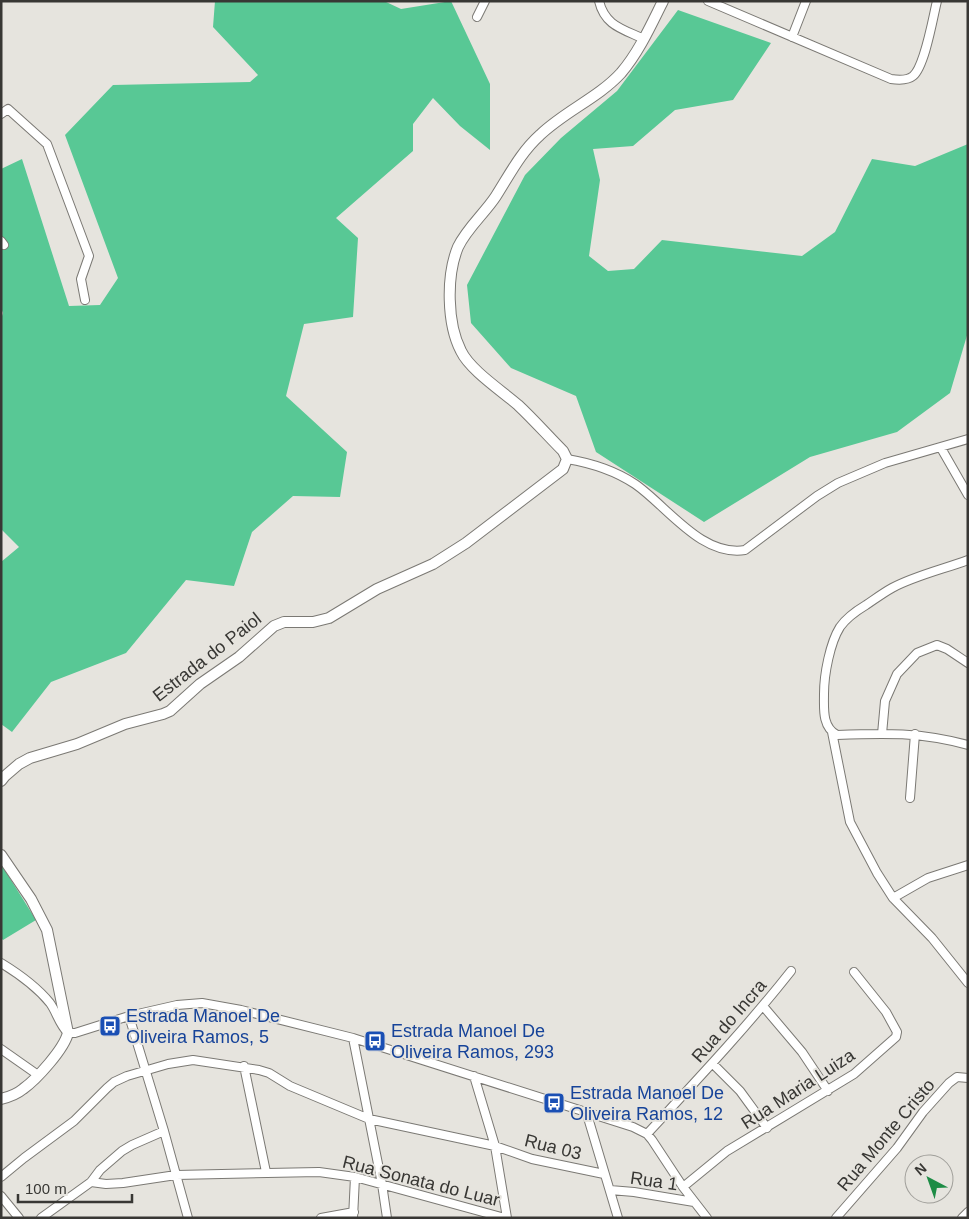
<svg xmlns="http://www.w3.org/2000/svg" width="969" height="1219" viewBox="0 0 969 1219" font-family="Helvetica,sans-serif">
<style>
.forest{fill:#58c895}
.lines{fill:none;stroke-linecap:round;stroke-linejoin:round}
.street-casing{stroke:#7b7974;stroke-width:10}
.secondary-casing{stroke:#7b7974;stroke-width:12}
.street{stroke:#fff;stroke-width:8}
.secondary{stroke:#fff;stroke-width:10}
.labels{text-anchor:middle;stroke-width:4;stroke-linejoin:round;paint-order:stroke}
.street-label{font-size:18px;fill:#383734;stroke:#e6e4de}
.transit-label{font-size:18px;fill:#164399;stroke:#e6e4de;text-anchor:start}
</style>
<rect width="100%" height="100%" fill="#e6e4de"/>
<!-- forest -->
<path class="forest" d="M 215,1 L 384,1 L 401,9 L 451,1 L 490,84 L 490,150 L 460,126 L 433,98 L 413,124 L 413,151 L 336,218 L 358,238 L 353,317 L 304,324 L 286,396 L 347,452 L 340,497 L 293,496 L 252,532 L 234,586 L 186,580 L 126,653 L 51,682 L 12,732 L 1,724 L 1,562 L 19,547 L 1,529 L 1,319 L 3,313 L 1,308 L 1,169 L 22,159 L 69,306 L 100,305 L 118,278 L 65,135 L 113,85 L 250,82 L 258,75 L 213,27 Z
M 678,10 L 771,43 L 733,100 L 675,110 L 633,146 L 593,149 L 600,180 L 589,256 L 608,271 L 634,269 L 662,240 L 802,256 L 835,232 L 872,159 L 915,166 L 968,144 L 968,332 L 950,393 L 897,432 L 810,457 L 704,522 L 596,452 L 576,396 L 511,368 L 471,323 L 467,285 L 525,175 L 561,138 L 617,91 Z
M 1,864 L 36,920 L 3,940 L 1,938 Z"/>
<g class="lines">
<!-- street casing -->
<g class="street-casing">
<path id="street" d="M 599,1 C 605,26 623,29 644,39
M 708,1 L 891,79 C 898,80 907,81 913,76 C 925,66 933,17 937,1
M 477,17 L 485,1
M 792,37 L 806,1
M 1,114 L 8,109 L 47,144 L 89,256 L 81,279 L 85,300
M 1,241 L 4,245
M 941,448 L 968,495
M 567,459 C 591,463 614,470 635,484 C 667,506 701,557 745,550 L 817,496 L 838,483 L 885,463 L 968,439
M 968,560 C 944,569 914,576 892,588 C 883,593 875,599 866,605 C 856,611 847,617 840,627 C 830,643 824,674 824,694 C 824,709 822,727 837,735 C 884,733 921,732 968,745
M 832,732 L 850,822 L 877,873 L 893,898 L 932,938 L 968,983
M 882,734 L 885,701 L 897,674 L 917,653 L 937,645 L 947,649 L 968,663
M 910,798 L 915,734
M 893,898 L 928,878 L 968,865
M 1,963 C 19,974 37,987 50,1003 C 57,1013 59,1024 68,1033 L 75,1033 L 129,1016 L 177,1005 L 202,1003 L 241,1010 L 353,1038 L 633,1127 L 647,1134 L 652,1140 L 683,1187 L 707,1218
M 763,1006 L 802,1052 L 828,1091
M 129,1016 L 164,1131 L 188,1218
M 353,1038 L 382,1184 L 387,1218
M 1,1049 L 38,1075
M 713,1064 L 740,1091 L 767,1128
M 244,1066 L 266,1172
M 474,1076 L 495,1146 L 507,1218
M 586,1111 L 618,1218
M 647,1134 C 696,1081 746,1028 791,971
M 1,1177 L 24,1158 L 74,1121 L 107,1088 L 114,1082 L 127,1076 L 168,1064 L 193,1060 L 259,1070 L 269,1073 L 290,1086 L 369,1119 L 495,1146 L 532,1159 L 604,1174
M 91,1182 L 106,1184 L 123,1183 L 176,1175 L 319,1172 L 355,1177 L 505,1218
M 683,1187 L 727,1151 L 854,1074 L 896,1037 L 897,1032 L 886,1012 L 854,972
M 610,1190 L 634,1192 L 694,1202
M 1,1196 L 19,1218
M 41,1218 L 91,1182 L 100,1170 L 122,1151 L 132,1145 L 164,1131
M 321,1218 L 354,1212
M 353,1218 L 355,1177
M 836,1218 L 897,1148 L 923,1112 L 949,1083 L 957,1077 L 968,1078
M 962,1218 L 968,1212"/>
</g>
<!-- secondary casing -->
<g class="secondary-casing">
<path id="secondary" d="M 1,781 L 5,776 L 19,764 L 30,758 L 77,744 L 125,724 L 163,714 L 170,711 L 200,684 L 239,657 L 274,626 L 284,622 L 313,622 L 329,618 L 377,589 L 433,564 L 466,543 L 563,469 L 567,459 L 563,451 C 548,436 534,420 518,405 C 502,391 470,370 461,351 C 447,324 446,276 458,247 C 467,228 485,213 496,196 C 510,174 521,152 540,135 C 565,111 598,98 621,73 C 639,52 651,25 663,1
M 1,855 L 31,899 L 47,930 L 68,1033 C 64,1049 37,1079 23,1089 C 17,1094 9,1097 1,1099"/>
</g>
<!-- street -->
<use href="#street" class="street"/>
<!-- secondary -->
<use href="#secondary" class="secondary"/>
</g>
<!-- icons -->
<defs>
<g id="bus-square" transform="scale(1.125)"><rect x="-9" y="-9" width="18" height="18" rx="4" fill="#1a4fb4" stroke="#e6e4de"/><path d="M-5-6H5V4H4V6H2V4H-2V6H-4V4H-5ZM-3.5-4V0h7V-4ZM-3.5 1.2v1.5H-2V1.2ZM2 1.2v1.5H3.5V1.2Z" fill="#fff"/></g>
</defs>
<g fill-rule="evenodd">
<use href="#bus-square" x="110" y="1026"/>
<use href="#bus-square" x="375" y="1041"/>
<use href="#bus-square" x="554" y="1103"/>
</g>
<g class="labels">
<!-- street labels -->
<g class="street-label">
<text transform="translate(207 657) rotate(-38)" y="6">Estrada do Paiol</text>
<text transform="translate(729 1021) rotate(-49)" y="6">Rua do Incra</text>
<text transform="translate(798 1089) rotate(-33)" y="6">Rua Maria Luiza</text>
<text transform="translate(886 1135) rotate(-50)" y="6">Rua Monte Cristo</text>
<text transform="translate(553 1147) rotate(14)" y="6">Rua 03</text>
<text transform="translate(421 1181) rotate(14)" y="6">Rua Sonata do Luar</text>
<text transform="translate(654 1181) rotate(8)" y="6">Rua 1</text>
</g>
<!-- transit labels -->
<g class="transit-label">
<text x="126" y="1022">Estrada Manoel De<tspan x="126" dy="21">Oliveira Ramos, 5</tspan></text>
<text x="391" y="1037">Estrada Manoel De<tspan x="391" dy="21">Oliveira Ramos, 293</tspan></text>
<text x="570" y="1099">Estrada Manoel De<tspan x="570" dy="21">Oliveira Ramos, 12</tspan></text>
</g>
</g>
<!-- border -->
<rect width="969" height="1219" fill="none" stroke="#383734" stroke-width="5"/>
<!-- north arrow -->
<g transform="translate(929 1179) rotate(319)"><circle r="24" fill="#e6e4de" stroke="#a09f9a"/>
<path d="M0-4L9 19L0 12L-9 19Z" fill="#1d8c45"/>
<text y="-8" font-size="14" font-weight="bold" text-anchor="middle" fill="#383734">N</text>
</g>
<!-- scale -->
<path d="M18 1194v8h114v-8" fill="none" stroke="#383734" stroke-width="2.5"/>
<text x="25" y="1194" font-size="15" fill="#383734" stroke="#e6e4de" stroke-width="4" paint-order="stroke">100 m</text>
</svg>
